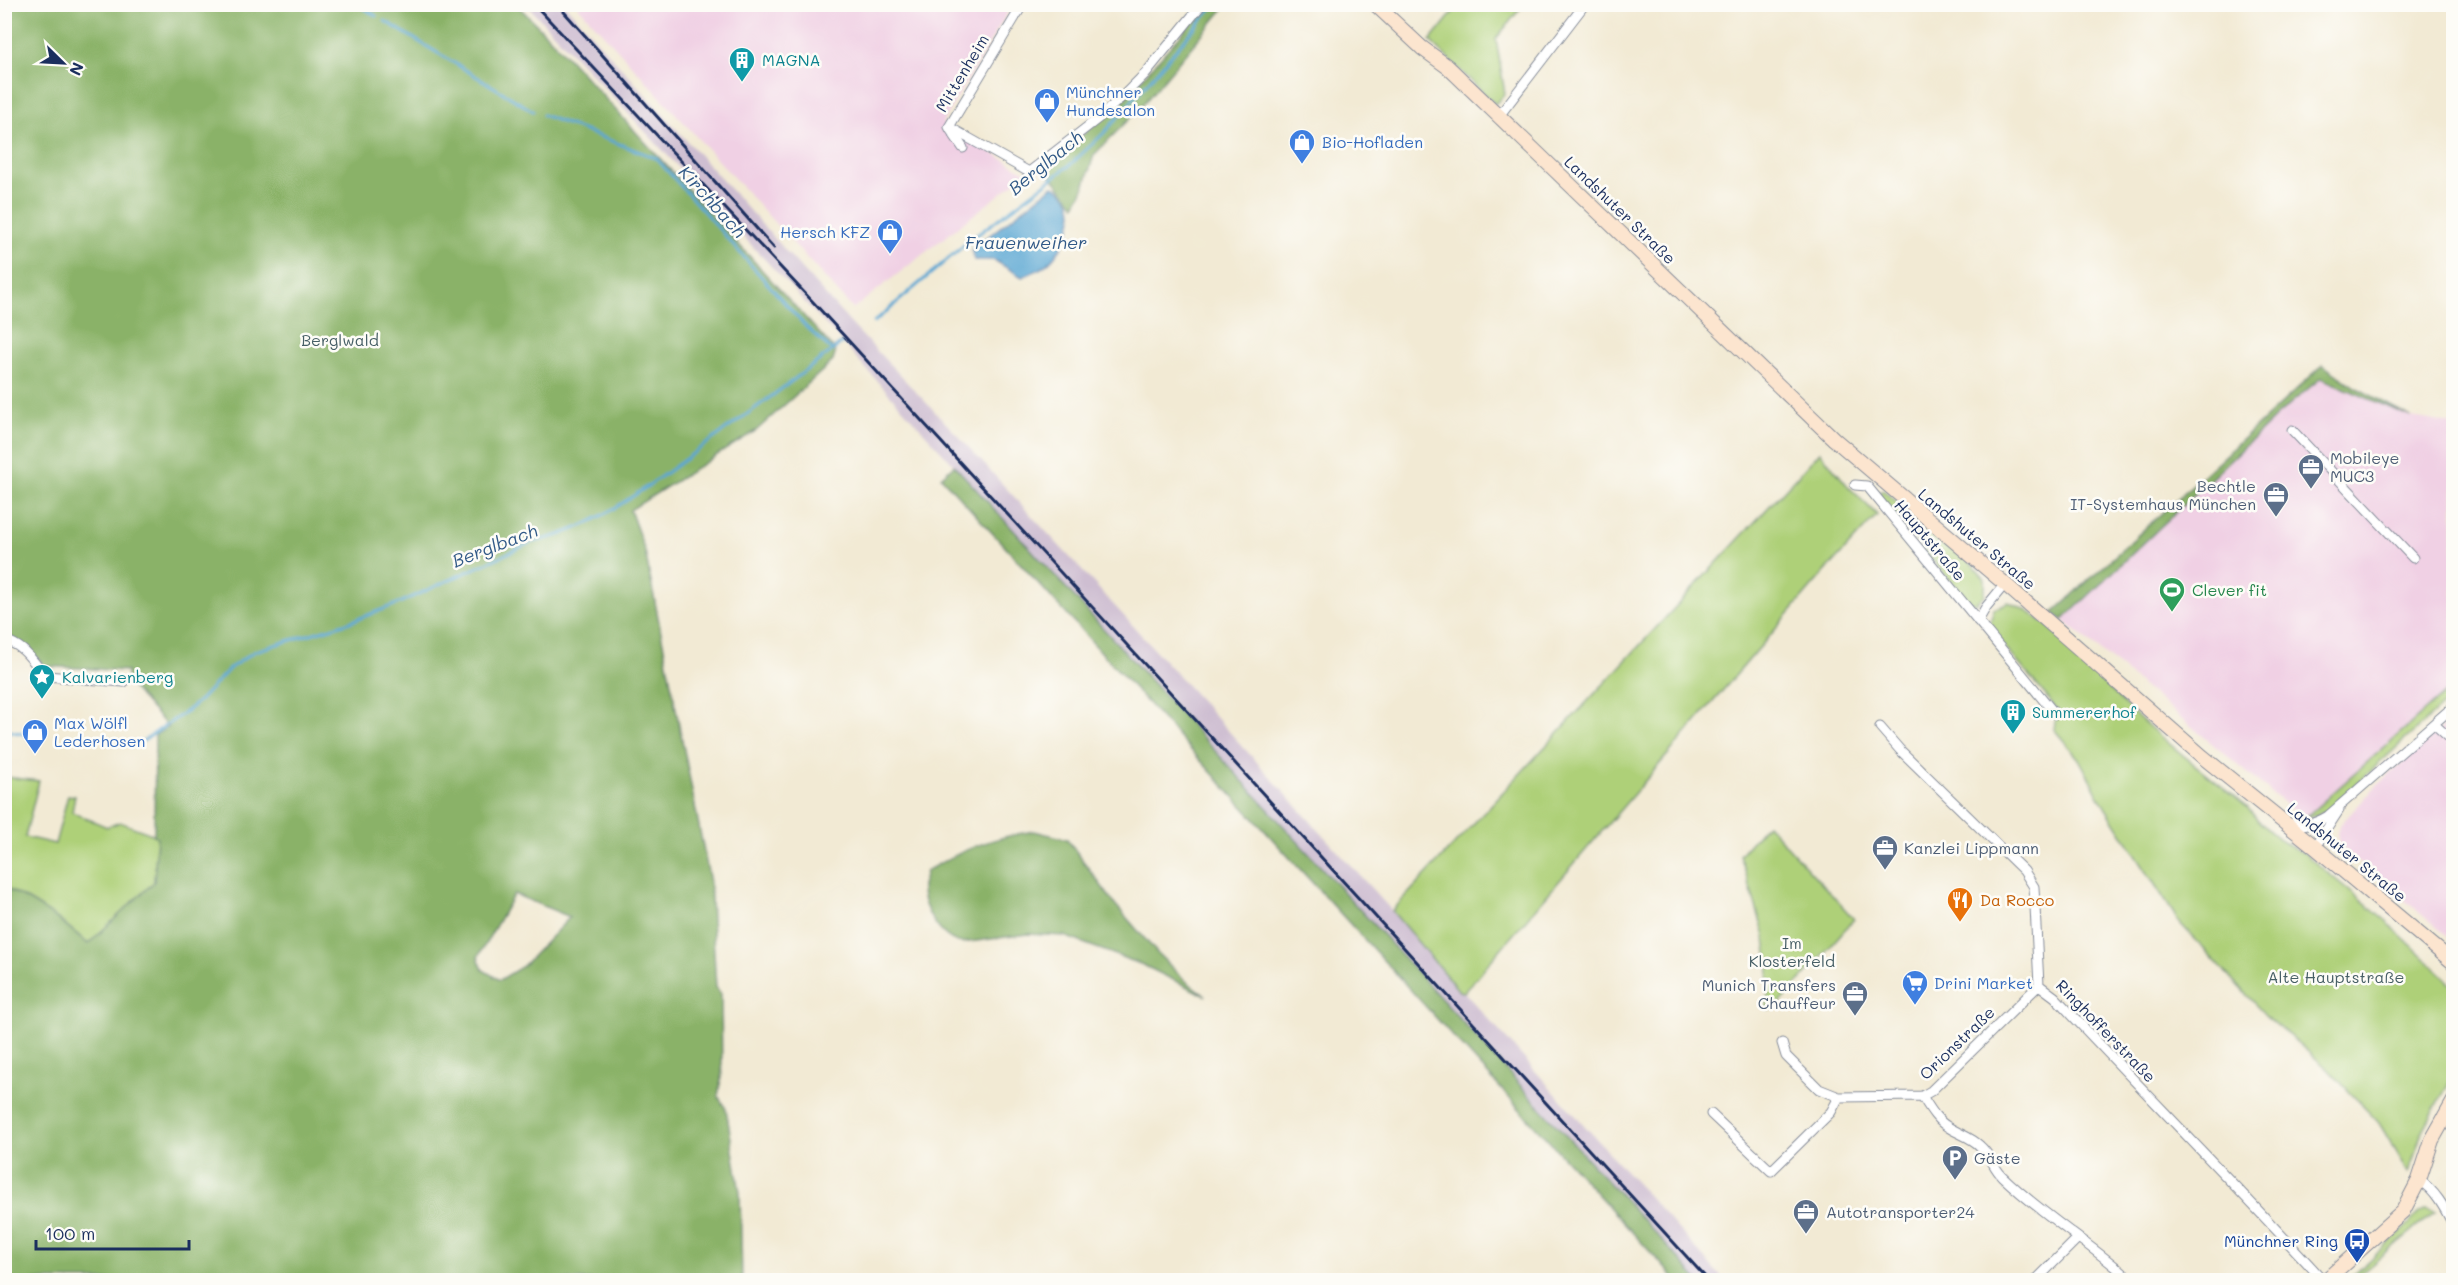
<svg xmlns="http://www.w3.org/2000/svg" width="2458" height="1285" viewBox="0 0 2458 1285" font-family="Mali,sans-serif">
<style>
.built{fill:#f0d0e4}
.industrial{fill:#cebed1}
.green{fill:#aed078;stroke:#64806b;stroke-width:1.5}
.forest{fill:#8ab268;stroke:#527063;stroke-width:1.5;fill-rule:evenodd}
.water{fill:#5ba7d3;stroke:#3b6b98;stroke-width:1.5}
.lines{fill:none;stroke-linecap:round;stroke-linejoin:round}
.stream{stroke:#5ba7d3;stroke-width:3}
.minor-casing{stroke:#868c99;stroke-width:11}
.secondary-casing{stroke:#868c99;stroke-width:16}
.minor{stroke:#fff;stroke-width:9}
.secondary{stroke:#fce5cf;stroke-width:14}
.rail{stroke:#1b2f5e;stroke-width:3}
.labels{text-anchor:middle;stroke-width:5;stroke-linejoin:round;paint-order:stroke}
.culture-label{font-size:16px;fill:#0d838f;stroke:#fdfcf7;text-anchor:start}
.street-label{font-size:16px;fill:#1b2f5e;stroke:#fdfcf7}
.shop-label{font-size:16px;fill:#366cbe;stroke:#fdfcf7;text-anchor:start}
.park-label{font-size:16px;fill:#475f66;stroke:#fdfcf7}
.service-label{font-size:16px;fill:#4e5e75;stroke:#fdfcf7;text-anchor:start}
.leisure-label{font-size:16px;fill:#27864d;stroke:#fdfcf7;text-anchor:start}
.food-label{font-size:16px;fill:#c56008;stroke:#fdfcf7;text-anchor:start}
.transit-label{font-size:16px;fill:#164399;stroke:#fdfcf7;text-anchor:end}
.water-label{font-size:18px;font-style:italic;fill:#315987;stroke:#fdfcf7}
</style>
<rect width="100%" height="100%" fill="#fdfcf7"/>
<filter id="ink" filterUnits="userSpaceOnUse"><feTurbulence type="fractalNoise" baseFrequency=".0167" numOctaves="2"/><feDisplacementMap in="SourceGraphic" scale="12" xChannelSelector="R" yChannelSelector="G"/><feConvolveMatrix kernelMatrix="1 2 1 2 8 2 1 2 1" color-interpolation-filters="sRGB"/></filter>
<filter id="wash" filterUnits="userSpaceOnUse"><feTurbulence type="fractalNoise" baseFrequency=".008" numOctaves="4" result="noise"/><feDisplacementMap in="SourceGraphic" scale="24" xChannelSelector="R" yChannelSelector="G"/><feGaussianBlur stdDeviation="1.35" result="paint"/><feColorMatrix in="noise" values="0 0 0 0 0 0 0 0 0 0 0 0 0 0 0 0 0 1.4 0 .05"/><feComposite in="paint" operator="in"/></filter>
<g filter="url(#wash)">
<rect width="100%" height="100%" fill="#f2ead4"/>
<!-- built -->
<path class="built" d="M 577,5 L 1012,5 L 942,123 L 1027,173 L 853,309 Z
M 2321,378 L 2411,417 L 2453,424 L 2453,686 L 2307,816 L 2291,809 L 2063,620 L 2284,409 Z
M 2453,717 L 2453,941 L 2343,848 L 2339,844 L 2337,833 L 2339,826 L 2378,784 Z"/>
<!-- industrial -->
<path class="industrial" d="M 527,5 L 565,5 L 853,326 L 961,439 L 1134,627 L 1392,911 L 1459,991 L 1464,992 L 1724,1280 L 1698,1280 L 839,339 Z"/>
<!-- green -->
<path class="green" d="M 1459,5 L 1523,5 L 1496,39 L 1505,94 L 1495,104 L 1430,41 Z
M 1820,452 L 1848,486 L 1877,515 L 1815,583 L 1464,992 L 1459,991 L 1392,911 Z
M 1883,490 L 1972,564 L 1985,579 L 1985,595 L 1976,603 L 1967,601 L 1877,494 Z
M 2008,602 C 2047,614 2091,672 2121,701 C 2159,738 2206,773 2247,807 C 2260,825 2284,846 2304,853 L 2388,923 L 2453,985 L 2453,1076 L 2421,1134 L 2409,1173 L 2379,1123 L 2327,1068 L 2266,1016 L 2179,922 L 2105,807 L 2079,759 L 2054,729 L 2057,709 L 1994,634 L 1990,622 L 1994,609 Z
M 2453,686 L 2453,696 L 2325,813 L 2323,811 L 2317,816 L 2307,816 Z
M 5,777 L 39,781 L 25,837 L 55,844 L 68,795 L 75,796 L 72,812 L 107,827 L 120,822 L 157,836 L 154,882 L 88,944 C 63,921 35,902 5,888 Z
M 1767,824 L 1854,919 L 1776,1008 L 1767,1009 L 1769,967 L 1764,932 L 1740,855 Z
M 2426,1209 L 2435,1212 L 2353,1280 L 2348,1280 L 2403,1230 L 2419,1213 Z"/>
<!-- forest -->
<path class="forest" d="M 16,4 L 517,5 L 550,38 L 834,349 L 835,354 L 833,361 L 757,430 L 630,510 L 645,551 L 710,882 L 716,987 L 721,994 L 722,1073 L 718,1096 L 726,1109 L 740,1192 L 742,1280 L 5,1280 L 5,888 C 35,902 63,921 88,944 L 154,882 L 157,837 L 154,835 L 155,735 L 168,727 L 127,682 L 127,671 L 44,666 L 29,648 L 5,636 L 4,9 ZM 514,894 L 570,917 L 523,966 L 500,980 L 483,970 L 478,957 Z
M 1207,5 L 1227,5 L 1138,110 L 1094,155 L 1083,191 L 1075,205 L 1044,168 L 1121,102 Z
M 2323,365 L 2355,387 L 2411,417 L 2321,378 L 2284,409 L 2063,620 L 2053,613 Z
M 954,465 L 1698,1280 L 1676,1280 L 941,477 Z
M 1034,831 L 1067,839 L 1114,903 L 1158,954 L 1186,981 L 1206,996 L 1143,965 L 1064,936 L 1028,934 L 962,943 C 941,940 920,907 922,885 C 923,881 925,876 926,871 C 964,849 990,838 1034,831 Z"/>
<!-- water -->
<path class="water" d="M 1053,186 C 1089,201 1067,250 1043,267 C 1037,271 1029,274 1022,277 L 994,260 L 974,260 L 972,249 Z"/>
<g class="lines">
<!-- stream -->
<path class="stream" d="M 358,4 L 376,16
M 385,21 L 533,111
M 543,115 L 656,158 L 807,328 L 832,350
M 874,322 L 969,241 L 1070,165 L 1105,132 L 1215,4
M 4,730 L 41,737
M 143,741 L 184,713 L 200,700 L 230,668 L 255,651 L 347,623 L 397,604 L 532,542 C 589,532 638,493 684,460 C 737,422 790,383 842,343"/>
</g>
</g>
<g filter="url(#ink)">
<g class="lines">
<!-- minor casing -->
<g class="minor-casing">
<path id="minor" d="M 1499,116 L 1585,4
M 949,127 L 1029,172 L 1100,117 L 1123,96 L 1145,74 L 1202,4
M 949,127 L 1023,4
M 950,129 L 963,148
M 2292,430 L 2413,558
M 1855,485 L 1867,486 L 2055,714
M 1978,621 L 1986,607 L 2005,584
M 4,640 C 26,646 32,662 46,676 L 124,682
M 2434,724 L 2454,742
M 1880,727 L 1900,750 L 2024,871 L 2034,887 L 2039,985
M 2287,823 C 2304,826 2313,825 2328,816 L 2454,706
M 2315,847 L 2339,810
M 2039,985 L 2055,997 C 2144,1092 2235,1184 2323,1280
M 1782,1043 L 1786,1056 L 1819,1089 L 1839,1097 L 1922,1096 L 1931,1091 L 2039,985
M 1922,1096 C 1929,1107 1936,1120 1948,1127 C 1959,1134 1971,1137 1980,1146 C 1990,1154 1993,1167 2002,1176 C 2042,1215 2090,1243 2131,1280
M 1711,1114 L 1771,1171 L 1831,1112 L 1839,1097
M 2419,1180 C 2436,1191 2445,1209 2454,1226
M 2036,1280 L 2078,1238"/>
</g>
<!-- secondary casing -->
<g class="secondary-casing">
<path id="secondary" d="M 1375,4 L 1422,48 L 1448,67 L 1834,439 L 2005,584 L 2203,757 L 2315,847 L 2454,963
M 2326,1280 L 2403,1211 L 2419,1180 L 2432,1140 L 2454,1101"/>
</g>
<!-- minor -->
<use href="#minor" class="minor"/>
<!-- secondary -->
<use href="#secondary" class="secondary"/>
<!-- rail -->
<path class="rail" d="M 534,4 L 814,303 L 1708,1280
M 557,4 L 774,248"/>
</g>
</g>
<!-- icons -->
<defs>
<g id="building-pin" transform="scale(1.35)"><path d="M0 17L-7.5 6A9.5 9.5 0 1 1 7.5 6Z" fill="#0f9aa8" stroke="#fdfcf7"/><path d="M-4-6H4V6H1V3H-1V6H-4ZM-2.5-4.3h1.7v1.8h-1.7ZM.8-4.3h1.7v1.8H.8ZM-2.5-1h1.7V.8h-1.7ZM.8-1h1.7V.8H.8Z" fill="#fff"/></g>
<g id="shop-pin" transform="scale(1.35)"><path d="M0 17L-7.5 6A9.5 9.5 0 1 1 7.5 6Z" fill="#3f7fe0" stroke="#fdfcf7"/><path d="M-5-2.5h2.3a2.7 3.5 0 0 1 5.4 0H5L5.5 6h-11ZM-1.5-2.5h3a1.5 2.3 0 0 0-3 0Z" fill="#fff"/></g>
<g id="office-pin" transform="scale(1.35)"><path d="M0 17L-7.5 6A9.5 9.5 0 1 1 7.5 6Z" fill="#5c6f8a" stroke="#fdfcf7"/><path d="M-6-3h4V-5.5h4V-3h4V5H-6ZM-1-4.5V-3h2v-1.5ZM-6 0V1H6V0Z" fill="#fff"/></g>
<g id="stadium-pin" transform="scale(1.35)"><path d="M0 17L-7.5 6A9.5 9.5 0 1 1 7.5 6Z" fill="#2e9e5b" stroke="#fdfcf7"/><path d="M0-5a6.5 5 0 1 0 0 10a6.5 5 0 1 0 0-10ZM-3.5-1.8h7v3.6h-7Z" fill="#fff"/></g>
<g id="sight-pin" transform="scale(1.35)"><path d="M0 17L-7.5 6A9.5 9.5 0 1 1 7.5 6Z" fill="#0f9aa8" stroke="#fdfcf7"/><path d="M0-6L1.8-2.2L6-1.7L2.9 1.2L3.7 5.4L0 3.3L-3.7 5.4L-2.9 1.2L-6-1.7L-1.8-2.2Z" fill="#fff"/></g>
<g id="restaurant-pin" transform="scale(1.35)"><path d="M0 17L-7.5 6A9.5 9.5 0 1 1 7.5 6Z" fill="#e8710a" stroke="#fdfcf7"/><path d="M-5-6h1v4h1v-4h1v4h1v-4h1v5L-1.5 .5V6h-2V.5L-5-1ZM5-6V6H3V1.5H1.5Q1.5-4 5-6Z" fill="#fff"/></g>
<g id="supermarket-pin" transform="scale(1.35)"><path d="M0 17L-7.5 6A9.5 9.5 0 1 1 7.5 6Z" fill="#3f7fe0" stroke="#fdfcf7"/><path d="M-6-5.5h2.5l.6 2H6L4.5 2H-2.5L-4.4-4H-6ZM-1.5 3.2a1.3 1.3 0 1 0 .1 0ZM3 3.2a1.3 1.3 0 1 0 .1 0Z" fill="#fff"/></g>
<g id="parking-pin" transform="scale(1.35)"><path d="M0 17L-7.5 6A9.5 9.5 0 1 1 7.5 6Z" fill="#5c6f8a" stroke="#fdfcf7"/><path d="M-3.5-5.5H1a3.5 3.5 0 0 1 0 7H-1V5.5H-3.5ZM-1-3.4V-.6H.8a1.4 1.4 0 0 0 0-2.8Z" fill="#fff"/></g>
<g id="bus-pin" transform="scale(1.35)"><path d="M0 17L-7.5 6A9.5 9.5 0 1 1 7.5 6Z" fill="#1a4fb4" stroke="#fdfcf7"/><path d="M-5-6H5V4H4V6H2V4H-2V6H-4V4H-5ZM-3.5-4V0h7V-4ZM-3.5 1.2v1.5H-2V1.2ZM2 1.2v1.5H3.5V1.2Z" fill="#fff"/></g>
</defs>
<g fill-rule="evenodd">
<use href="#building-pin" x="742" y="60"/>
<use href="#shop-pin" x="1047" y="101"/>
<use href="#shop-pin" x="1302" y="142"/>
<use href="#shop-pin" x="890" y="232"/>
<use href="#office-pin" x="2311" y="467"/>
<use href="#office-pin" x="2276" y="495"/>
<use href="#stadium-pin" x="2172" y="590"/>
<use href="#sight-pin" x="42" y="677"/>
<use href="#building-pin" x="2013" y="712"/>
<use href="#shop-pin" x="35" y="732"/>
<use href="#office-pin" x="1885" y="848"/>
<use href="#restaurant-pin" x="1960" y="900"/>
<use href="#supermarket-pin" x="1915" y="983"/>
<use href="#office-pin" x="1855" y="994"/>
<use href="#parking-pin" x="1955" y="1158"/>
<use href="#office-pin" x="1806" y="1212"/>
<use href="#bus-pin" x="2357" y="1241"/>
</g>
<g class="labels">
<!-- culture labels -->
<g class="culture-label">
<text x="762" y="66">MAGNA</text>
<text x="62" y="683">Kalvarienberg</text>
<text x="2032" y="718">Summererhof</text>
</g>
<!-- street labels -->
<g class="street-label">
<text transform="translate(962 73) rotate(-59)" y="6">Mittenheim</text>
<text transform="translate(1620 210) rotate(44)" y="6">Landshuter Straße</text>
<text transform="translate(1977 539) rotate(40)" y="6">Landshuter Straße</text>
<text transform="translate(1930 540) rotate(50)" y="6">Hauptstraße</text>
<text transform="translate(2347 852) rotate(39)" y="6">Landshuter Straße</text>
<text transform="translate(2106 1031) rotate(46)" y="6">Ringhofferstraße</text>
<text transform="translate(1957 1043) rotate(-44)" y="6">Orionstraße</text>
</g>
<!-- shop labels -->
<g class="shop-label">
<text x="1066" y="98">Münchner<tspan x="1066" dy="18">Hundesalon</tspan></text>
<text x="1322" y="148">Bio-Hofladen</text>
<text x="870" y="238" text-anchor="end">Hersch KFZ</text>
<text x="54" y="729">Max Wölfl<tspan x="54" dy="18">Lederhosen</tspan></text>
<text x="1934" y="989">Drini Market</text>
</g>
<!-- park labels -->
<g class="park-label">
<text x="340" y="346">Berglwald</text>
<text x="1792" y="949">Im<tspan x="1792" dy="18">Klosterfeld</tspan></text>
<text x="2336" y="983">Alte Hauptstraße</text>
</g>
<!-- service labels -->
<g class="service-label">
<text x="2330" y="464">Mobileye<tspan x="2330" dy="18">MUC3</tspan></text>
<text x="2256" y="492" text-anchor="end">Bechtle<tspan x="2256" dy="18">IT-Systemhaus München</tspan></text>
<text x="1904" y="854">Kanzlei Lippmann</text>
<text x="1836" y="991" text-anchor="end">Munich Transfers<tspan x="1836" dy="18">Chauffeur</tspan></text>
<text x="1974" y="1164">Gäste</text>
<text x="1826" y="1218">Autotransporter24</text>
</g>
<!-- leisure labels -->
<g class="leisure-label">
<text x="2192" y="596">Clever fit</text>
</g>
<!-- food labels -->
<g class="food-label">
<text x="1980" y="906">Da Rocco</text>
</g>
<!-- transit labels -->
<g class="transit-label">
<text x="2338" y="1247">Münchner Ring</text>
</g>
<!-- water labels -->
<g class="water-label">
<text transform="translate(1046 163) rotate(-39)" y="6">Berglbach</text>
<text transform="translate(712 202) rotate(48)" y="6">Kirchbach</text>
<text x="1026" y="249">Frauenweiher</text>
<text transform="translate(495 546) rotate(-21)" y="6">Berglbach</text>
</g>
</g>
<!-- margin -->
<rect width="2458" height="1285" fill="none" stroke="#fdfcf7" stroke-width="24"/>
<!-- north arrow -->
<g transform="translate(63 63) rotate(114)" stroke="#fdfcf7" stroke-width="4.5" paint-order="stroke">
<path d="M0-4.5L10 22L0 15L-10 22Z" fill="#1b2f5e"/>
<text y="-9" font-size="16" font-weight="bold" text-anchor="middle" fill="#1b2f5e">N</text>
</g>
<!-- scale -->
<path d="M36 1240v9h153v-9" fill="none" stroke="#1b2f5e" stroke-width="3"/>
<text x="45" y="1240" font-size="18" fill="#1b2f5e" stroke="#fdfcf7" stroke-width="4.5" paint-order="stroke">100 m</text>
</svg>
